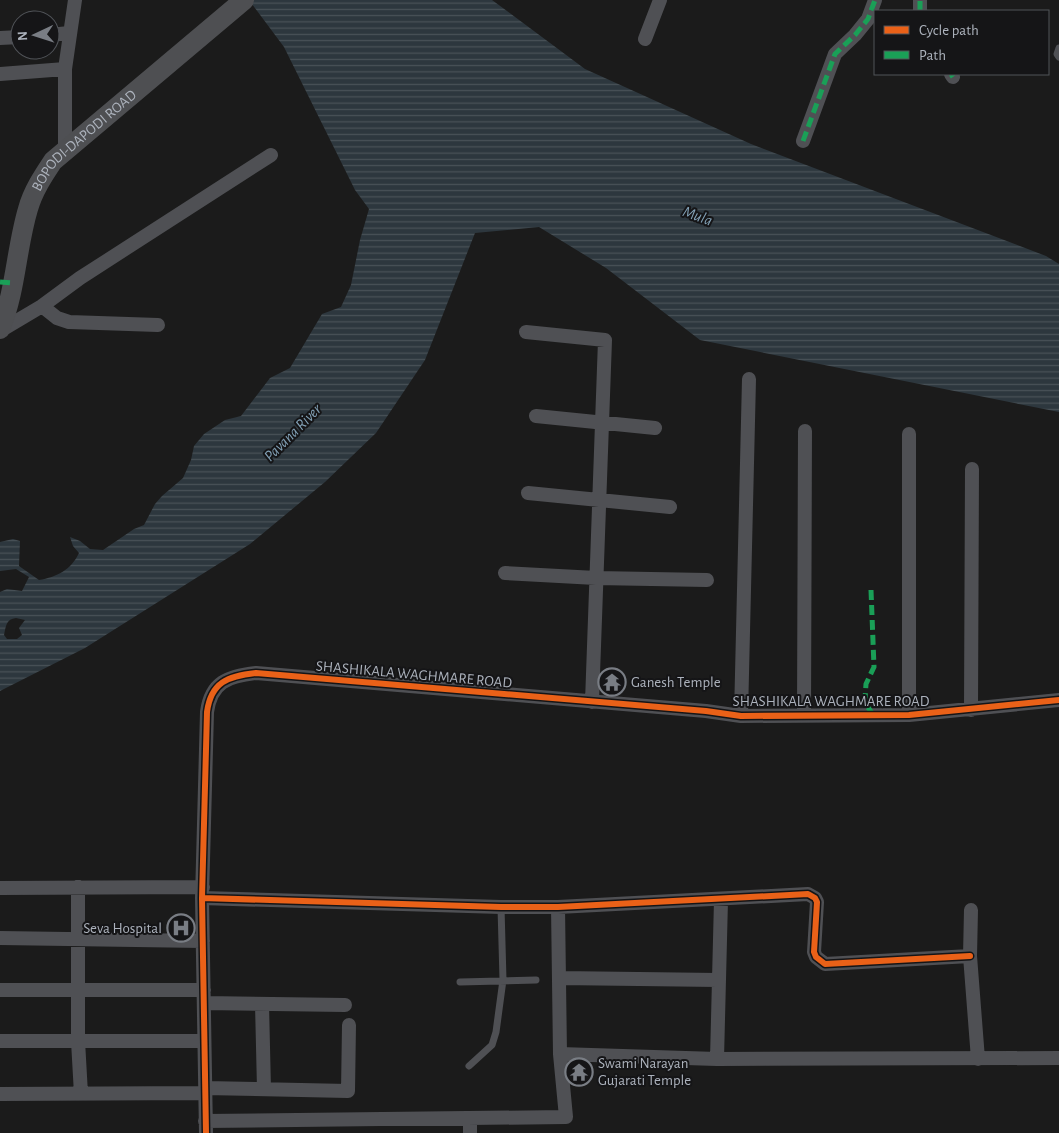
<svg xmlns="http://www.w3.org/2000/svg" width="1059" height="1133" viewBox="0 0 1059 1133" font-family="'Alegreya Sans',sans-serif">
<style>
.water{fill:url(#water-rules);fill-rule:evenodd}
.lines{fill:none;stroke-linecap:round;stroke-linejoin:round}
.lane{stroke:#4f5054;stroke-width:7}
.street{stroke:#4f5054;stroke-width:14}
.secondary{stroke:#4e4f52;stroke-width:20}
.quiet{stroke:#1a9f57;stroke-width:5;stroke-dasharray:10 5;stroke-linecap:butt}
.cycleway-casing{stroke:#151517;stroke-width:9}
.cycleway{stroke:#ea6118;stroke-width:6}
.labels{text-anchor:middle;stroke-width:4;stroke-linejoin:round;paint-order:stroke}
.street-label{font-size:15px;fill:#acb2bc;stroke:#151517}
.poi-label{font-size:15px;fill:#acb2bc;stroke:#151517;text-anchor:start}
.water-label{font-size:16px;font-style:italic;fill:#83a2b7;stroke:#151517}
</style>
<defs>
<pattern id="water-rules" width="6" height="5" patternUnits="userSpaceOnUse" patternTransform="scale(1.25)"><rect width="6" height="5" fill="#2d373e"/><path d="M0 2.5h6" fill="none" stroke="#495258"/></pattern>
</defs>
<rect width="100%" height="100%" fill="#1b1b1b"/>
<!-- water -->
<path class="water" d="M 249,0 L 492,0 L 585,69 L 751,144 L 1046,256 L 1059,264 L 1059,412 L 700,340 L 606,268 L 539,227 L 475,233 L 425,360 L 376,433 L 325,482 L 250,544 L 85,648 L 0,691 L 0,592 L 7,589 L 22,591 L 29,577 L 16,569 L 0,571 L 0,542 L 13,539 L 20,541 L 19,566 L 39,580 C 57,577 71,570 79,553 L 73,546 L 70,537 L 80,541 L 90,549 L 103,550 L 134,529 L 144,525 L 155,504 L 162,496 L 183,478 L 191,460 L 194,446 L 204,434 L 225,420 L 241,416 L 270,378 L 290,368 L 322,314 L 341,307 L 351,285 L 360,240 L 369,209 L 355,190 L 284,47 ZM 16,618 L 25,620 L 19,628 L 22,635 L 17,639 L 7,639 L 4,635 C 6,626 6,619 16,618 Z"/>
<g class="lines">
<!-- lane -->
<path class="lane" d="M 1059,48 L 1057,54 L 1059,57
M 460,982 L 536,980
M 469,1066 L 492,1045 L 496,1032 L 503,980 L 501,907"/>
<!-- street -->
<path class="street" d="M 920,11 L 920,0
M 50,35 L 69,33
M 0,38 L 20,37
M 645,39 L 660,0
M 0,74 L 65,69
M 951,74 L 953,77
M 803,141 L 835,54 L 855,35 L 868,19 L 875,0
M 65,150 L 65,69 L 75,0
M 42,306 L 57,318 L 69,322 L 158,325
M 0,331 L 42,306 L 80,278 L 271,155
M 526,332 L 605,340 L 592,702
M 536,416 L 655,428
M 528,493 L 670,507
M 505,573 L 596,578 L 707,580
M 971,710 L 972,469
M 804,715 L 805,431
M 909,715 L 909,434
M 741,716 L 749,379
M 78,887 L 78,1041 L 81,1094
M 0,888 L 203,887
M 202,898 L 501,907 L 558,907 L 808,894 L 815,898 L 817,902 L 814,952 L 816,957 L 825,964 L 970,956
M 971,910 L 970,956 L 978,1059
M 0,938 L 203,941
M 559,978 L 718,980
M 0,990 L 204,990
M 204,1003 L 345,1005
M 262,1004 L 264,1089
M 0,1041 L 204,1041
M 560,1054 L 717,1059 L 1059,1058
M 717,1059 L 721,900
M 205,1088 L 348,1091 L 349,1025
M 0,1094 L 205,1093
M 205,1121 L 566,1117 L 560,1054 L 558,907
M 206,1133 L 202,898 L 207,712 C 211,682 228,676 256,673 L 706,711 L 741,716 L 909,715 L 1059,700
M 470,1133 L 470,1118"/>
<!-- secondary -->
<path class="secondary" id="s1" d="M 0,329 C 16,291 16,249 28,209 C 33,191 43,176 53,161 L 244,0"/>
<!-- quiet -->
<path class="quiet" d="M 920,11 L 920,0
M 951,74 L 953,77
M 803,141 L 835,54 L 855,35 L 868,19 L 875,0
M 0,282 L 13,283
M 871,590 L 874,667 L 866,684 L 865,699 L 867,706 L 874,716"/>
<!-- cycleway casing -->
<g class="cycleway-casing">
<path id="cycleway" d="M 202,898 L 501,907 L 558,907 L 808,894 L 815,898 L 817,902 L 814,952 L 816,957 L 825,964 L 970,956
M 206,1133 L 202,898 L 207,712 C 211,682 228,676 256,673 L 706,711 L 741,716 L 909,715 L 1059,700"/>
</g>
<!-- cycleway -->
<use href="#cycleway" class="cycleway"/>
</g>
<!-- icons -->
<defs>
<g id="temple-ring" transform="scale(1.4375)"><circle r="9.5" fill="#151517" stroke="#797d84" stroke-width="1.5"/><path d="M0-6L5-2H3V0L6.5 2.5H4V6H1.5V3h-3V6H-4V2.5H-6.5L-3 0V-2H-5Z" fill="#797d84"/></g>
<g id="hospital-ring" transform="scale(1.4375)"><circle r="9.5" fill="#151517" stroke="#797d84" stroke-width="1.5"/><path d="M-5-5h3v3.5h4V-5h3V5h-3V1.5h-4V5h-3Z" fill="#797d84"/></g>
</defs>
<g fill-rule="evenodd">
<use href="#temple-ring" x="612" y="682"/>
<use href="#hospital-ring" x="181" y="928"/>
<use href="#temple-ring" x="579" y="1072"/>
</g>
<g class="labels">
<!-- street labels -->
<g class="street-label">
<text dy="5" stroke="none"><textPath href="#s1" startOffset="214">BOPODI-DAPODI ROAD</textPath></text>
<text transform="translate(414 674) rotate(5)" y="5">SHASHIKALA WAGHMARE ROAD</text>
<text x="831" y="706">SHASHIKALA WAGHMARE ROAD</text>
</g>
<!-- poi labels -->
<g class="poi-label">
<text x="631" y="687">Ganesh Temple</text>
<text x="162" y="933" text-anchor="end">Seva Hospital</text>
<text x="598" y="1068">Swami Narayan<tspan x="598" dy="17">Gujarati Temple</tspan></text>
</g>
<!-- water labels -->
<g class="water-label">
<text transform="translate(698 215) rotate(20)" y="6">Mula</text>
<text transform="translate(292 432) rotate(-45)" y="6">Pavana River</text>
</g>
</g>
<!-- legend -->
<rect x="874" y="10" width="175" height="65" fill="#151517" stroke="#515459"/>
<rect x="884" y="26" width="25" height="8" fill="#ea6118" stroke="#515459"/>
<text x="919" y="35" font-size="15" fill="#acb2bc">Cycle path</text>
<rect x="884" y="51" width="25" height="8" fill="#1a9f57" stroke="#515459"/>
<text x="919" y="60" font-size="15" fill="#acb2bc">Path</text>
<!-- north arrow -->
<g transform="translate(35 35) rotate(266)"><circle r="24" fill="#151517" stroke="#515459"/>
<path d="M0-4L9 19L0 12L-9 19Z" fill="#797d84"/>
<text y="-8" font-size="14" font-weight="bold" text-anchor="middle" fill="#acb2bc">N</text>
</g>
</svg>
